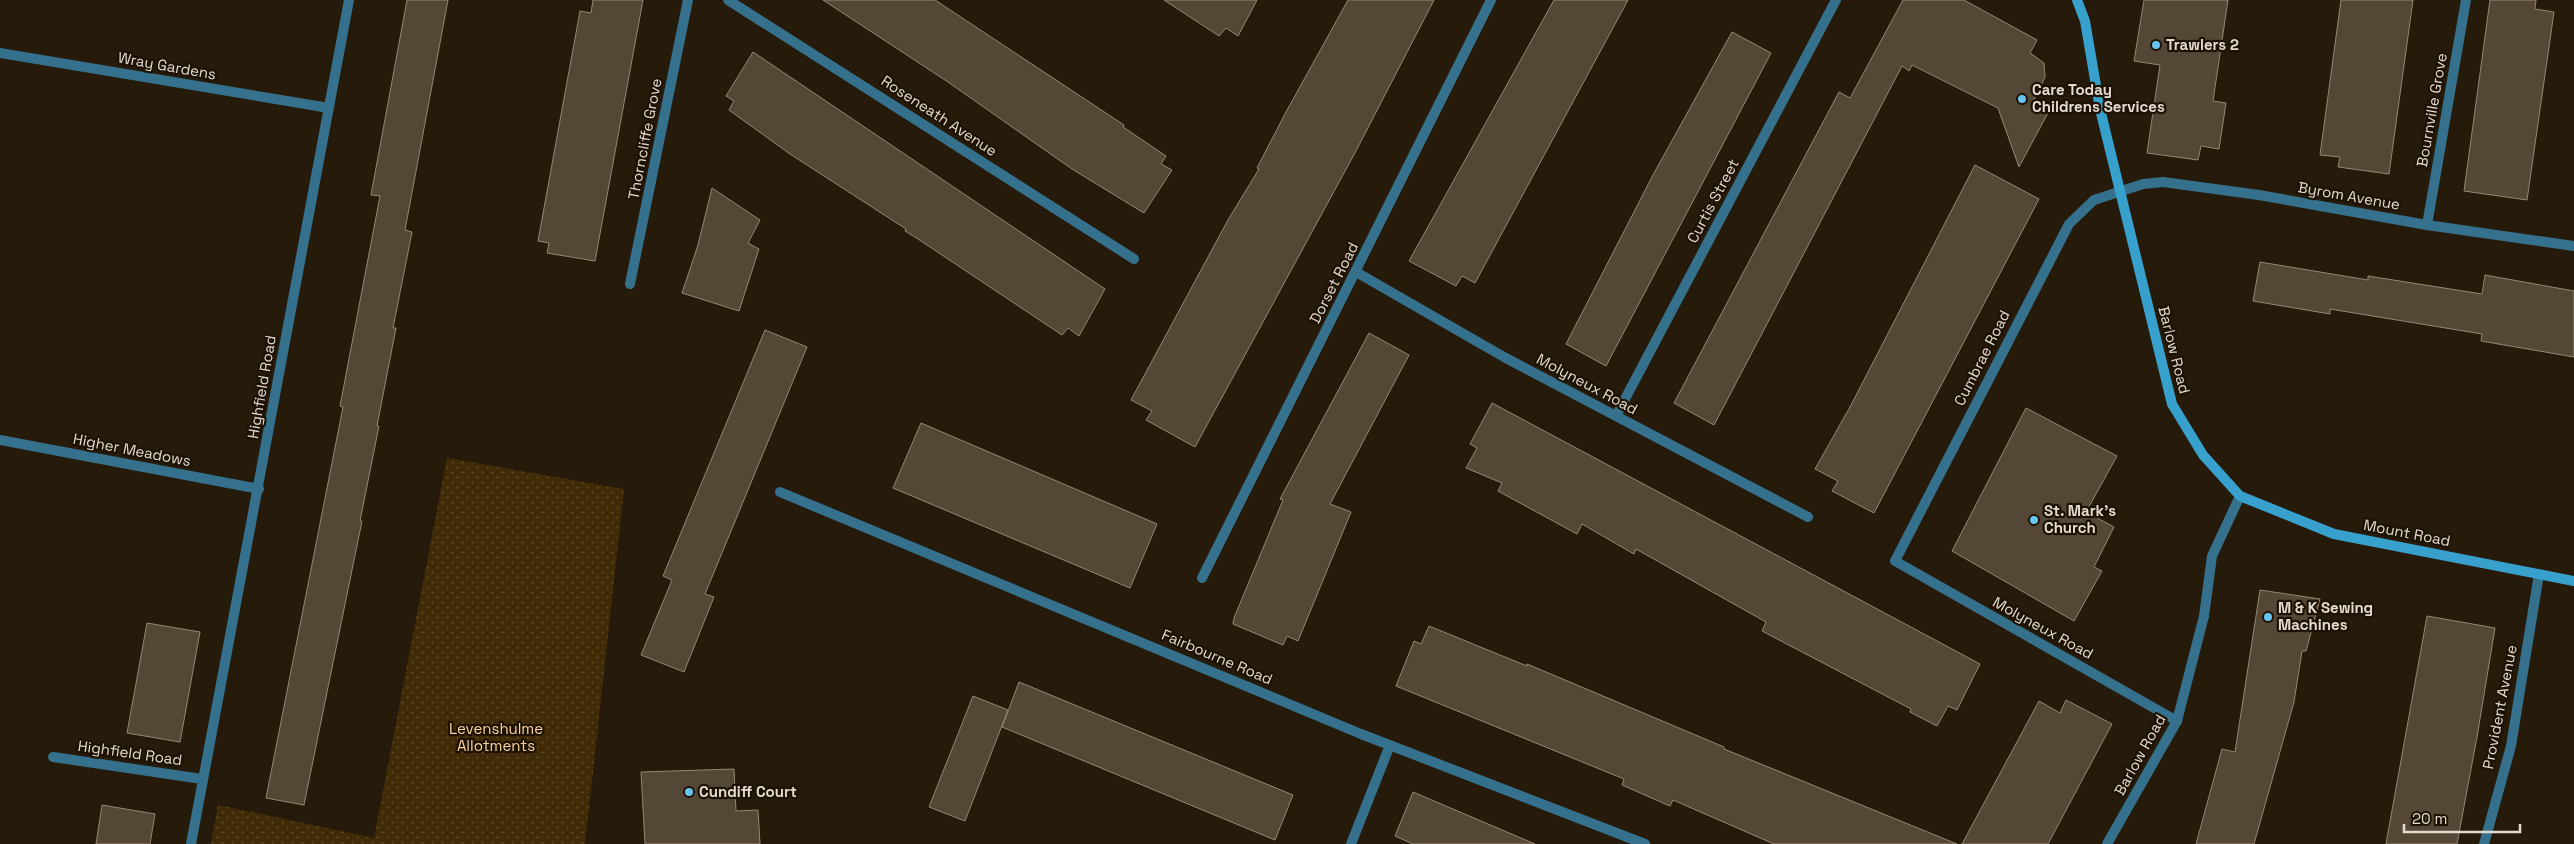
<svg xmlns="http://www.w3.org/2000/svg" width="2574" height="844" viewBox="0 0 2574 844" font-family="'Space Grotesk',sans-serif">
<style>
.garden{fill:url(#garden-dots)}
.building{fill:#544735;stroke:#958773}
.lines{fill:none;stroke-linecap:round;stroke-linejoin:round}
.minor{stroke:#35718c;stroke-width:10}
.tertiary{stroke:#35718c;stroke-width:10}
.secondary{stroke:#38a0cd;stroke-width:10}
.poi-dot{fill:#67c4f0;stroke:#1d1203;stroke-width:2}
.labels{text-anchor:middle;stroke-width:4.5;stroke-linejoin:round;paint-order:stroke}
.poi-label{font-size:15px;font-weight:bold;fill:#e2dbd0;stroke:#1d1203;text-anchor:start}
.street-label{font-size:15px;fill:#e2dbd0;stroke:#1d1203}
.park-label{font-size:15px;fill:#fad39c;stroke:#1d1203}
</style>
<defs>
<pattern id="garden-dots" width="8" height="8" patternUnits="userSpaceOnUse" patternTransform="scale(1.25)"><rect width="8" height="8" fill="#412b06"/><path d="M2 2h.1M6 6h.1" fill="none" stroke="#5c4929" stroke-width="1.8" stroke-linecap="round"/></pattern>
</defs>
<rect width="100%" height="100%" fill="#261b0b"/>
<!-- garden -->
<path class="garden" d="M 447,458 L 624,489 L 585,844 L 211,844 L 218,805 L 374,838 Z"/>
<!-- building -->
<path class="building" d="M 407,0 L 448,0 L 405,230 L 412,232 L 393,328 L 396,328 L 377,426 L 379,426 L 360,521 L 362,521 L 304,805 L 266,798 L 343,407 L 340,406 L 380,196 L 371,195 Z
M 593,0 L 643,0 L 595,261 L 547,253 L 549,243 L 538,241 L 580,11 L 591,13 Z
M 823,0 L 935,0 L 1124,125 L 1123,127 L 1166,156 L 1161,164 L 1172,170 L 1144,213 L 1072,169 L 948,82 Z
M 1164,0 L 1257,0 L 1238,36 L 1226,28 L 1219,36 Z
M 1348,0 L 1434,0 L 1357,149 L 1195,447 L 1146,420 L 1152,411 L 1131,400 L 1228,220 L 1259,169 L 1257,168 L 1286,112 Z
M 1554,0 L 1628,0 L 1475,283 L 1462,276 L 1456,286 L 1409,261 Z
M 1903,0 L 1964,0 L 2037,40 L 2030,53 L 2044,63 L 2045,77 L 2034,100 L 2049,111 L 2019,167 L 1998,108 L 1912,65 L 1909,71 L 1902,66 L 1714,425 L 1674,403 L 1839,92 L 1850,98 Z
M 2144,0 L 2228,0 L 2213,101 L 2226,103 L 2219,149 L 2201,146 L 2198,160 L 2147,153 L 2160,65 L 2134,61 Z
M 2341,0 L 2413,0 L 2389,174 L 2338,167 L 2340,157 L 2320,155 Z
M 2490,0 L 2536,0 L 2535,9 L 2554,12 L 2527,200 L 2464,191 Z
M 1732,32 L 1771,53 L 1606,366 L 1566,344 L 1653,175 Z
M 753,52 L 1105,289 L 1079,336 L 1068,328 L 1062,335 L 918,239 L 905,231 L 906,229 L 790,154 L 729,110 L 734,101 L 726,96 Z
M 1975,165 L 2039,199 L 1874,513 L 1832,491 L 1838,481 L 1815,469 L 1850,407 Z
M 712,188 L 760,220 L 748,243 L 759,249 L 739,311 L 682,293 L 698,245 Z
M 2260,262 L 2368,280 L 2368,276 L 2482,294 L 2485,275 L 2574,291 L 2574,357 L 2481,341 L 2482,334 L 2330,309 L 2330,314 L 2253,301 Z
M 765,330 L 807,347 L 705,594 L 714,597 L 684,672 L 641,655 L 672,580 L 663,576 Z
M 1369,333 L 1409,355 L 1330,504 L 1351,512 L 1298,641 L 1287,636 L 1283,645 L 1233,624 L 1234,618 L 1283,500 L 1280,499 Z
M 1492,403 L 1980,664 L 1957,710 L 1948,706 L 1937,726 L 1910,712 L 1911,709 L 1762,631 L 1766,622 L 1636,549 L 1634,554 L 1582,524 L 1577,534 L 1498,491 L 1502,483 L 1466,468 L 1477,448 L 1470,444 Z
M 2026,408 L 2117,456 L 2086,512 L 2114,527 L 2094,567 L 2102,571 L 2074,621 L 1952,551 Z
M 921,423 L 1157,524 L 1130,588 L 893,488 Z
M 2260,590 L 2320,599 L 2306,651 L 2302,651 L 2294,702 L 2254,844 L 2196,844 L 2222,749 L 2235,752 Z
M 2427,616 L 2495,628 L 2477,737 L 2457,844 L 2386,844 Z
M 147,623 L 200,632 L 180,742 L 127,733 Z
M 1429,626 L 1527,666 L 1527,664 L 1724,747 L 1724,749 L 1957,844 L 1774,844 L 1673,800 L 1670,806 L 1622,785 L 1624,779 L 1396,686 L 1414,641 L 1421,644 Z
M 1019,682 L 1293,795 L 1275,840 L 1002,727 Z
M 973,696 L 1008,710 L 965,821 L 929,807 Z
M 2066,700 L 2112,724 L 2048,844 L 1962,844 L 2039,701 L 2060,713 Z
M 734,769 L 736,811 L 758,810 L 760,844 L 645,844 L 641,772 Z
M 1413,792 L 1535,844 L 1413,844 L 1395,836 Z
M 102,805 L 155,814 L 150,844 L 96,844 Z"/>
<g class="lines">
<!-- minor -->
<path class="minor" d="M 728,0 L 1134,259
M 0,53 L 329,108
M 2427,225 L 2466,0
M 1356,272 L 1504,357 L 1808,517
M 630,284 L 688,0
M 1616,416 L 1836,0
M 0,440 L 259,489
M 780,492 L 1361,734 L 1645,844
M 1202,578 L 1491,0
M 2177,721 L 1895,561 L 2069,224 L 2094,200 L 2143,184 L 2163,182 L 2259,195 L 2427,225 L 2574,246
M 53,757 L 202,779
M 191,844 L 349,0
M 1351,844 L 1390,745
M 2484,844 L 2511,746 L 2539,574"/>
<!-- tertiary -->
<path class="tertiary" d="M 2107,844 L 2177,721 L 2204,616 L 2212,556 L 2240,496"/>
<!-- secondary -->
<path class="secondary" d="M 2077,0 L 2085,21 L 2100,109 L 2172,404 L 2203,455 L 2240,496 L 2334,534 L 2574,581"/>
</g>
<!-- markers -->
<g class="poi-dot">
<circle cx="2156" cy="45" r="5"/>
<circle cx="2022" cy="99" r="5"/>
<circle cx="2034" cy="520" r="5"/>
<circle cx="2268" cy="617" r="5"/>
<circle cx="689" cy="792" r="5"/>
</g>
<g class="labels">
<!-- poi labels -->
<g class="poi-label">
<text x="2166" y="50">Trawlers 2</text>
<text x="2032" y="95">Care Today<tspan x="2032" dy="17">Childrens Services</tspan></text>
<text x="2044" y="516">St. Mark's<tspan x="2044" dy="17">Church</tspan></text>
<text x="2278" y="613">M &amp; K Sewing<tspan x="2278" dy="17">Machines</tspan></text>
<text x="699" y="797">Cundiff Court</text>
</g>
<!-- street labels -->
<g class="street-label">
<text transform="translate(167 66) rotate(10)" y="5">Wray Gardens</text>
<text transform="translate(2432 110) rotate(-80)" y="5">Bournville Grove</text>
<text transform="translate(939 116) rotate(33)" y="5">Roseneath Avenue</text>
<text transform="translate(645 139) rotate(-79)" y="5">Thorncliffe Grove</text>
<text transform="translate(2349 196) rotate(10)" y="5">Byrom Avenue</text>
<text transform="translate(1713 201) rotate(-62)" y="5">Curtis Street</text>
<text transform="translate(1334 283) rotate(-63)" y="5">Dorset Road</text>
<text transform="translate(2174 350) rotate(76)" y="5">Barlow Road</text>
<text transform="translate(1982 358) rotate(-63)" y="5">Cumbrae Road</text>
<text transform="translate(1587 384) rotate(28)" y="5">Molyneux Road</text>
<text transform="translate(262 387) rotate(-80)" y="5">Highfield Road</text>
<text transform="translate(132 450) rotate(11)" y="5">Higher Meadows</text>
<text transform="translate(2407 533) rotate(11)" y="5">Mount Road</text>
<text transform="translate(2043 628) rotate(29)" y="5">Molyneux Road</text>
<text transform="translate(1217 657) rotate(23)" y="5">Fairbourne Road</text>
<text transform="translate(2500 707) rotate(-79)" y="5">Provident Avenue</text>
<text transform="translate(130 753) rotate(8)" y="5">Highfield Road</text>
<text transform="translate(2140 755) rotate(-61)" y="5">Barlow Road</text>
</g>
<!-- park labels -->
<g class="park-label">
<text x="496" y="734">Levenshulme<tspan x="496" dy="17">Allotments</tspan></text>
</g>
</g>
<!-- scale -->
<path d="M2404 824v8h116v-8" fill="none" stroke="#e2dbd0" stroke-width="2.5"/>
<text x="2412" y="824" font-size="15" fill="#e2dbd0" stroke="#1d1203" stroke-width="4" paint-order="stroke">20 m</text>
</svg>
